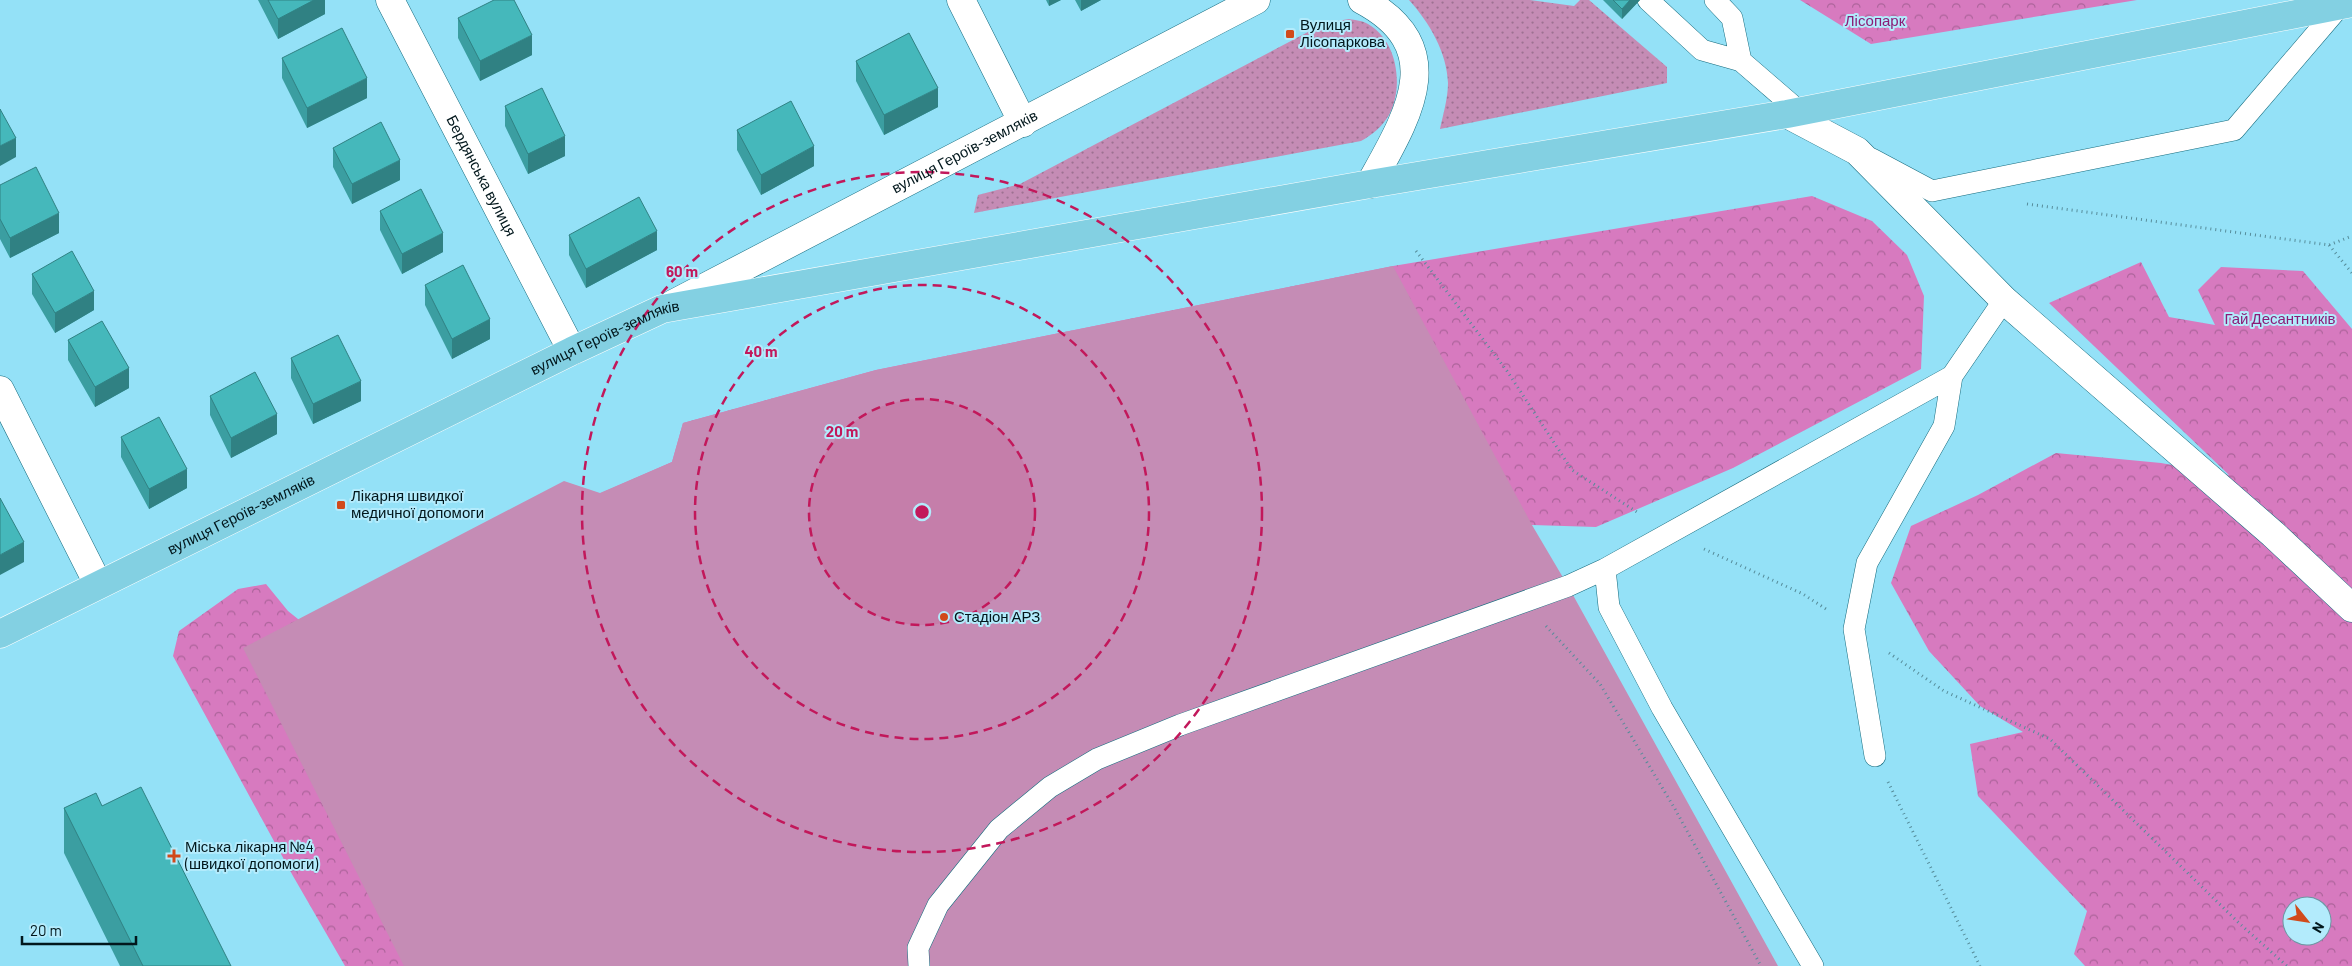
<svg xmlns="http://www.w3.org/2000/svg" width="2352" height="966" viewBox="0 0 2352 966" font-family="Barlow,sans-serif">
<style>
.grass{fill:url(#grass-dots)}
.forest{fill:url(#forest-crowns);fill-rule:evenodd}
.green{fill:#c58cb5}
.lines{fill:none;stroke-linecap:round;stroke-linejoin:round}
.service-casing{stroke:#156b7e;stroke-width:22}
.minor-casing{stroke:#156b7e;stroke-width:29}
.primary-casing{stroke:#fff;stroke-width:29}
.path{stroke:#568c9a;stroke-width:3;stroke-dasharray:1 4;stroke-linecap:butt}
.service{stroke:#fff;stroke-width:21}
.minor{stroke:#fff;stroke-width:28}
.primary{stroke:#83d0e2;stroke-width:28}
.wall{fill:#3b9ea1}
.shaded-wall{fill:#308183}
.building{fill:#45b8bb;stroke:#308183}
.ring{fill:none;stroke:#c2185b;stroke-width:2.5;stroke-dasharray:9 6}
.poi-dot{fill:#d14a1b;stroke:#b3ebfc;stroke-width:2}
.labels{text-anchor:middle;stroke-width:4;stroke-linejoin:round;paint-order:stroke}
.park-label{font-size:15px;fill:#8b1c76;stroke:#b3ebfc}
.poi-label{font-size:15px;fill:#02171c;stroke:#b3ebfc;text-anchor:start}
.street-label{font-size:15px;fill:#02171c;stroke:#b3ebfc}
.centre{fill:#c2185b;stroke:#b3ebfc;stroke-width:2.5}
.ring-label{font-size:15px;text-anchor:middle;font-weight:bold;fill:#c2185b;stroke:#b3ebfc;stroke-width:4;stroke-linejoin:round;paint-order:stroke}
</style>
<defs>
<pattern id="grass-dots" width="8" height="8" patternUnits="userSpaceOnUse" patternTransform="scale(1.25)"><rect width="8" height="8" fill="#c58cb5"/><path d="M2 2h.1M6 6h.1" fill="none" stroke="#9e7192" stroke-width="1.8" stroke-linecap="round"/></pattern>
<pattern id="forest-crowns" width="20" height="18" patternUnits="userSpaceOnUse" patternTransform="scale(1.25)"><rect width="20" height="18" fill="#d77abf"/><path d="M2 6a3 3 0 1 1 6 0M12 15a3 3 0 1 1 6 0" fill="none" stroke="#ac639a"/></pattern>
</defs>
<rect width="100%" height="100%" fill="#94e1f7"/>
<!-- grass -->
<path class="grass" d="M 1409,0 L 1530,0 L 1574,6 L 1580,0 L 1589,0 L 1667,67 L 1667,83 L 1440,129 C 1443,115 1448,98 1448,83 C 1447,52 1429,22 1409,0 Z
M 1349,19 C 1355,20 1363,21 1368,24 C 1398,41 1404,87 1389,115 C 1382,127 1372,135 1361,141 L 974,213 L 978,195 L 1020,184 L 1325,23 Z"/>
<!-- forest -->
<path class="forest" d="M 1800,0 L 2137,0 L 1871,44 Z
M 1812,196 L 1872,221 L 1907,255 L 1924,296 L 1921,369 L 1733,468 L 1596,527 L 1532,525 L 1506,571 L 417,966 L 345,966 L 293,876 L 173,656 L 179,631 L 238,589 L 266,584 L 288,611 L 303,623 L 672,462 L 683,423 L 876,370 L 1393,266 Z
M 2141,262 L 2169,317 L 2215,325 L 2198,290 L 2221,267 L 2303,271 L 2352,329 L 2352,966 L 2085,966 L 2074,954 L 2087,911 L 1978,796 L 1970,744 L 2023,732 L 1980,706 L 1929,651 L 1891,583 L 1911,526 L 1978,495 L 2056,453 L 2161,463 L 2229,475 L 2049,303 ZM 2292,906 L 2322,906 L 2322,936 L 2292,936 Z"/>
<!-- green -->
<path class="green" d="M 1393,266 L 1532,525 L 1568,586 L 1778,966 L 404,966 L 243,648 L 564,481 L 600,493 L 672,462 L 683,423 L 876,370 Z"/>
<g class="lines">
<!-- service casing -->
<g class="service-casing">
<path id="service" d="M 1648,0 L 1702,50 L 1741,61 L 1800,112
M 1715,0 L 1732,18 L 1741,61
M 1872,159 L 1932,191 L 2234,130 L 2339,7
M 1875,756 L 1854,629 L 1867,563 L 1944,426 L 1952,376
M 919,966 L 918,948 L 938,905 L 999,829 L 1050,787 L 1097,759 L 1180,725 L 1568,586 L 1605,569
M 1813,966 L 1662,708 L 1609,607 L 1605,569 L 1952,376 L 2004,300"/>
</g>
<!-- minor casing -->
<g class="minor-casing">
<g id="minor">
<path id="s1" d="M 390,0 L 572,351"/>
<path d="M 961,0 L 1023,123"/>
<path d="M 1362,0 C 1452,48 1407,117 1370,184"/>
<path d="M 1787,114 L 1857,151 L 2004,300 L 2273,534 L 2352,608"/>
<path id="s2" d="M 673,304 L 1256,0"/>
<path d="M 0,390 L 98,584"/>
</g>
</g>
<!-- primary casing -->
<g class="primary-casing">
<g id="primary">
<path id="s3" d="M 0,634 L 572,351 L 662,309 L 1370,184 L 1787,114 L 2352,3"/>
</g>
</g>
<!-- path -->
<path class="path" d="M 2027,204 L 2329,245 L 2352,236
M 2329,245 L 2352,273
M 1416,251 L 1507,371 L 1572,470 L 1640,514
M 1704,549 L 1803,594 L 1826,609
M 1546,626 L 1600,684 L 1675,809 L 1761,966
M 1889,653 L 1944,691 L 2050,739 L 2240,924 L 2287,966
M 1888,782 L 1980,966"/>
<!-- service -->
<use href="#service" class="service"/>
<!-- minor -->
<use href="#minor" class="minor"/>
<!-- primary -->
<use href="#primary" class="primary"/>
</g>
<!-- wall -->
<path class="wall" d="M 258,0 L 325,0 L 325,14 L 278,39 Z
M 1046,0 L 1061,0 L 1049,6 Z
M 1075,0 L 1101,0 L 1081,11 Z
M 1603,0 L 1640,0 L 1622,19 Z
M 458,18 L 532,55 L 480,81 L 458,38 Z
M 282,58 L 367,98 L 307,128 L 282,78 Z
M 856,61 L 938,107 L 884,135 L 856,81 Z
M 505,106 L 565,156 L 528,174 L 505,126 Z
M 737,130 L 814,166 L 761,195 L 737,150 Z
M 333,148 L 400,180 L 352,204 L 333,167 Z
M 0,185 L 59,233 L 10,258 L 0,239 Z
M 380,211 L 443,252 L 402,274 L 380,230 Z
M 569,235 L 657,250 L 586,288 L 569,255 Z
M 32,274 L 94,310 L 55,333 L 32,294 Z
M 425,285 L 490,339 L 452,359 L 425,305 Z
M 68,340 L 129,388 L 95,407 L 68,360 Z
M 291,358 L 361,401 L 313,424 L 291,378 Z
M 210,396 L 277,434 L 231,458 L 210,415 Z
M 121,437 L 187,488 L 149,509 L 121,457 Z
M 102,806 L 231,966 L 120,966 L 64,853 L 64,808 Z"/>
<!-- shaded-wall -->
<path class="shaded-wall" d="M 314,0 L 325,0 L 325,14 L 278,39 L 278,19 Z
M 1049,0 L 1061,0 L 1049,6 Z
M 1081,0 L 1101,0 L 1081,11 Z
M 1630,0 L 1640,0 L 1622,19 L 1622,9 Z
M 532,35 L 532,55 L 480,81 L 480,61 Z
M 367,78 L 367,98 L 307,128 L 307,108 Z
M 938,88 L 938,107 L 884,135 L 884,115 Z
M 565,136 L 565,156 L 528,174 L 528,154 Z
M 16,138 L 16,157 L 0,166 L 0,146 Z
M 814,146 L 814,166 L 761,195 L 761,175 Z
M 400,160 L 400,180 L 352,204 L 352,184 Z
M 59,213 L 59,233 L 10,258 L 10,238 Z
M 657,231 L 657,250 L 586,288 L 586,269 Z
M 443,233 L 443,252 L 402,274 L 402,254 Z
M 94,291 L 94,310 L 55,333 L 55,313 Z
M 490,319 L 490,339 L 452,359 L 452,339 Z
M 129,368 L 129,388 L 95,407 L 95,387 Z
M 361,381 L 361,401 L 313,424 L 313,404 Z
M 277,414 L 277,434 L 231,458 L 231,438 Z
M 187,469 L 187,488 L 149,509 L 149,489 Z
M 24,542 L 24,562 L 0,575 L 0,555 Z"/>
<!-- building -->
<path class="building" d="M 268,0 L 314,0 L 278,19 Z
M 494,0 L 514,0 L 532,35 L 480,61 L 458,18 Z
M 1613,0 L 1630,0 L 1622,9 Z
M 342,28 L 367,78 L 307,108 L 282,58 Z
M 909,33 L 938,88 L 884,115 L 856,61 Z
M 542,88 L 565,136 L 528,154 L 505,106 Z
M 791,101 L 814,146 L 761,175 L 737,130 Z
M 0,109 L 16,138 L 0,146 Z
M 381,122 L 400,160 L 352,184 L 333,148 Z
M 36,167 L 59,213 L 10,238 L 0,219 L 0,185 Z
M 421,189 L 443,233 L 402,254 L 380,211 Z
M 639,197 L 657,231 L 586,269 L 569,235 Z
M 72,251 L 94,291 L 55,313 L 32,274 Z
M 463,265 L 490,319 L 452,339 L 425,285 Z
M 102,321 L 129,368 L 95,387 L 68,340 Z
M 338,335 L 361,381 L 313,404 L 291,358 Z
M 255,372 L 277,414 L 231,438 L 210,396 Z
M 159,417 L 187,469 L 149,489 L 121,437 Z
M 0,498 L 24,542 L 0,555 Z
M 141,787 L 231,966 L 143,966 L 64,808 L 96,793 L 102,806 Z"/>
<!-- distance rings -->
<circle cx="922" cy="512" r="113" fill="#c2185b" fill-opacity=".12"/>
<g class="ring">
<circle cx="922" cy="512" r="113"/>
<circle cx="922" cy="512" r="227"/>
<circle cx="922" cy="512" r="340"/>
</g>
<!-- markers -->
<g class="poi-dot">
<rect x="1285" y="29" width="10" height="10" rx="2.5"/>
<rect x="336" y="500" width="10" height="10" rx="2.5"/>
<circle cx="944" cy="617" r="5"/>
<path d="M171.5 848.5h5v5h5v5h-5v5h-5v-5h-5v-5h5z"/>
</g>
<g class="labels">
<!-- park labels -->
<g class="park-label">
<text x="1875" y="26">Лісопарк</text>
<text x="2280" y="324">Гай Десантників</text>
</g>
<!-- poi labels -->
<g class="poi-label">
<text x="1300" y="30">Вулиця<tspan x="1300" dy="17">Лісопаркова</tspan></text>
<text x="351" y="501">Лікарня швидкої<tspan x="351" dy="17">медичної допомоги</tspan></text>
<text x="954" y="622">Стадіон АРЗ</text>
<text x="185" y="852">Міська лікарня №4<tspan x="185" dy="17">(швидкої допомоги)</tspan></text>
</g>
<!-- street labels -->
<g class="street-label">
<text dy="5" stroke="none"><textPath href="#s2" startOffset="329">вулиця Героїв-земляків</textPath></text>
<text dy="5" stroke="none"><textPath href="#s1" startOffset="198">Бердянська вулиця</textPath></text>
<text dy="5" stroke="none"><textPath href="#s3" startOffset="674">вулиця Героїв-земляків</textPath></text>
<text dy="5" stroke="none"><textPath href="#s3" startOffset="269">вулиця Героїв-земляків</textPath></text>
</g>
</g>
<circle cx="922" cy="512" r="8" class="centre"/>
<g class="ring-label">
<text x="682" y="277">60 m</text>
<text x="761" y="357">40 m</text>
<text x="842" y="437">20 m</text>
</g>
<!-- north arrow -->
<g transform="translate(2307 921) rotate(120)"><circle r="24" fill="#b3ebfc" stroke="#6c96a2"/>
<path d="M0-4L9 19L0 12L-9 19Z" fill="#d14a1b"/>
<text y="-8" font-size="14" font-weight="bold" text-anchor="middle" fill="#02171c">N</text>
</g>
<!-- scale -->
<path d="M22 936v8h114v-8" fill="none" stroke="#02171c" stroke-width="2.5"/>
<text x="30" y="936" font-size="15" fill="#02171c" stroke="#b3ebfc" stroke-width="4" paint-order="stroke">20 m</text>
</svg>
